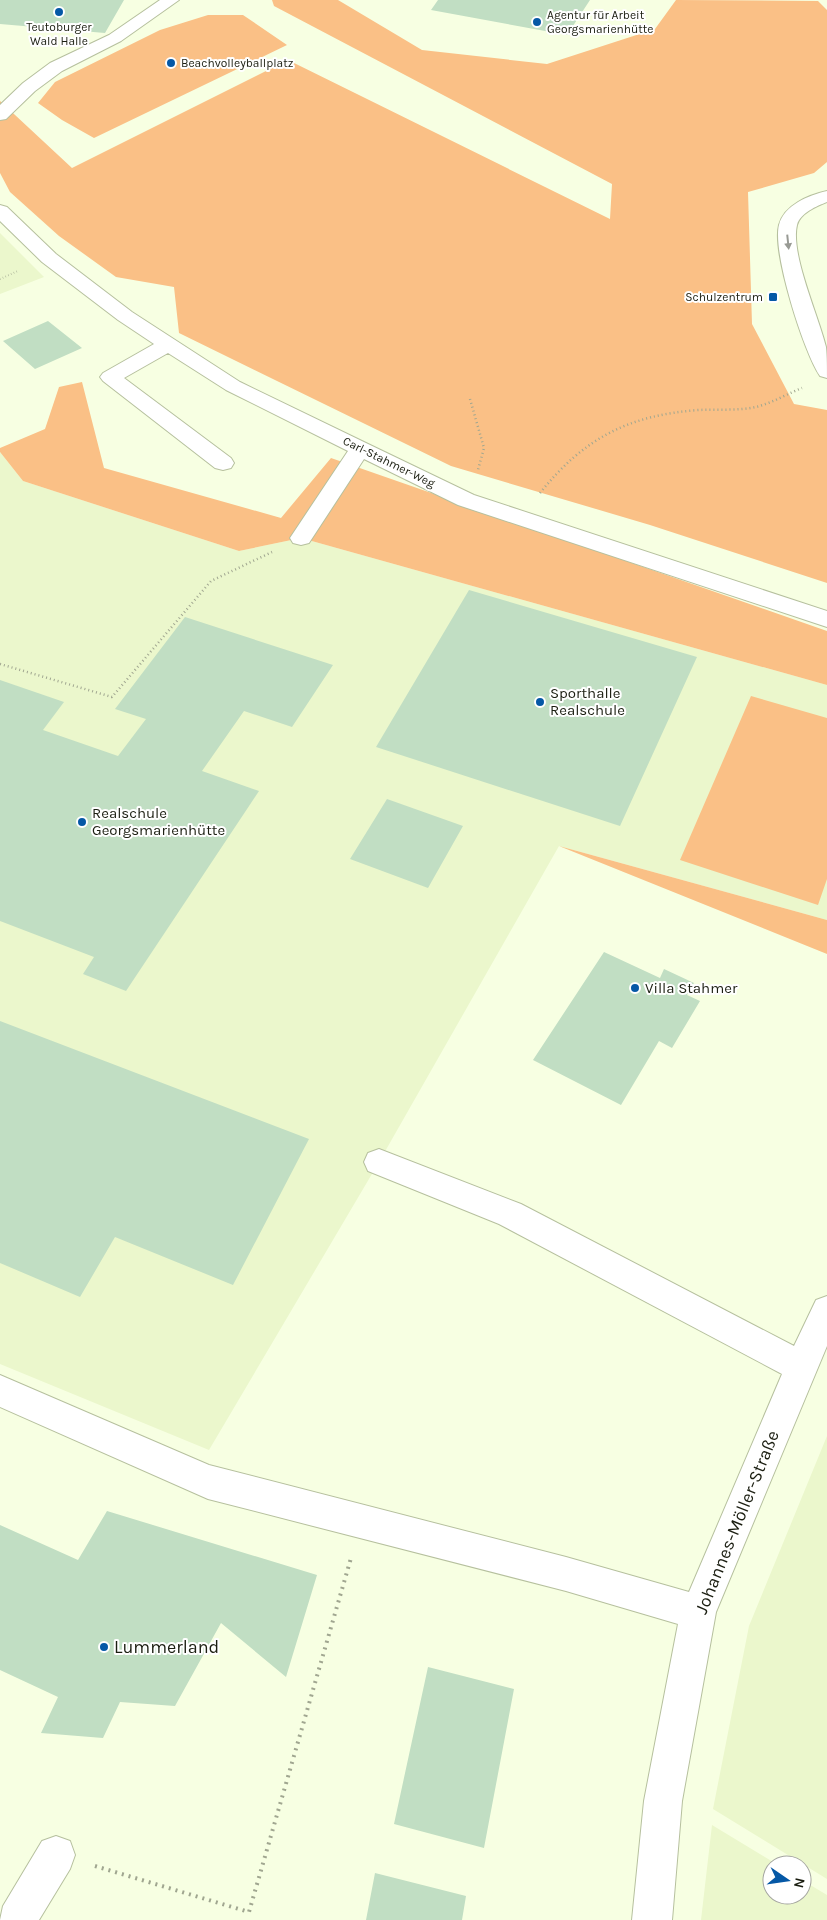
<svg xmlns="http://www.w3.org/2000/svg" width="827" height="1920" viewBox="0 0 827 1920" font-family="Karla,sans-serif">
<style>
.built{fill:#ebf7cc}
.green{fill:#fac086}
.building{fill:#c1dec3}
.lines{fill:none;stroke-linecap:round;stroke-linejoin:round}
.minor-casing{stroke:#b6c09e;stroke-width:2}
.path-far2{stroke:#a0a690;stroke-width:2;stroke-dasharray:0.5 2.5;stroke-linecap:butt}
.path-far1{stroke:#a0a690;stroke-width:2.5;stroke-dasharray:1 3;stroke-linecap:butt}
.path{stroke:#a0a690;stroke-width:4;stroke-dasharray:2 5;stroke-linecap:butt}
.minor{fill:#fff;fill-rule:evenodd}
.oneway{fill:#989a94}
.poi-dot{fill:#0558a6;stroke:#fff;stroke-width:2}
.labels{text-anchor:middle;stroke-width:4;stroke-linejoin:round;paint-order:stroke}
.far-poi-label{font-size:12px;fill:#1b1e11;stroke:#fff;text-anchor:start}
.far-street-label{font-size:12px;fill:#1b1e11;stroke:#fff}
.poi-label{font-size:15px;fill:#1b1e11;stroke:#fff;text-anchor:start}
.near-street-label{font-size:18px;fill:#1b1e11;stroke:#fff}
.near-poi-label{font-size:18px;fill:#1b1e11;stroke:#fff;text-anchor:start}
</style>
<rect width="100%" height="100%" fill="#f7ffe2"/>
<!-- built -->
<path class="built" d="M 0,233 L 44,277 L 0,294 Z
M 0,452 L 23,481 L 239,551 L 301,538 L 827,685 L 827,920 L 559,846 L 379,1162 L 209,1450 L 0,1364 Z
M 827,1436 L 827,1879 L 713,1809 L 749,1626 Z
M 712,1825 L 778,1865 L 772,1865 L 772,1895 L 802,1895 L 802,1880 L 827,1895 L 827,1920 L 701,1920 Z"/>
<!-- green -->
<path class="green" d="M 272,0 L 338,0 L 422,50 L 547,64 L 655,29 L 676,0 L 818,1 L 827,10 L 827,162 L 814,173 L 748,192 L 752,324 L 794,404 L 827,410 L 827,583 L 650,525 L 451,466 L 179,333 L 174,287 L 116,277 L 59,236 L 10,192 L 0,173 L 0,101 L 72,168 L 288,60 L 610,219 L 612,184 L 274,6 Z
M 208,15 L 243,15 L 287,45 L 94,138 L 62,120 L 38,103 L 55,82 L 160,30 Z
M 82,382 L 104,468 L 281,518 L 331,458 L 827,631 L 827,685 L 301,538 L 239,551 L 23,481 L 0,452 L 0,448 L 45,429 L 59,387 Z
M 751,696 L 827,718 L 827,879 L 818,905 L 680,860 Z
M 559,846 L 827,920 L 827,954 Z"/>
<!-- building -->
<path class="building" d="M 0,0 L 124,0 L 105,33 L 0,24 Z
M 438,0 L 590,0 L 567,35 L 431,10 Z
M 48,321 L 82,348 L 35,369 L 3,341 Z
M 469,590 L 697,657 L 620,826 L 376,747 Z
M 185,617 L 333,665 L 292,727 L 244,711 L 202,771 L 259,791 L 126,991 L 83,974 L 94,957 L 0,921 L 0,680 L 64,702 L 43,730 L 118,756 L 146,719 L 115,709 Z
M 387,799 L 463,826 L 428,888 L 350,859 Z
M 604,952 L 660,978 L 664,969 L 694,983 L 687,995 L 700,1001 L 672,1048 L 659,1041 L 621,1105 L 533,1060 Z
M 0,1021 L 309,1139 L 233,1285 L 115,1237 L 80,1297 L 0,1263 Z
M 107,1511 L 317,1575 L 286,1677 L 221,1623 L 175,1706 L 120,1702 L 103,1738 L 41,1733 L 58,1697 L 0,1670 L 0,1525 L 78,1560 Z
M 428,1667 L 514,1689 L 484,1848 L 394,1824 Z
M 375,1873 L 466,1896 L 462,1920 L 366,1920 Z"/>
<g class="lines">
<!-- minor casing -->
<g class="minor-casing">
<path id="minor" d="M 160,0 L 179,0 L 121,41 L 62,71 L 35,91 L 6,119 L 0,120 L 0,105 L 23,83 L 50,63 L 109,35 Z
M 827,191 L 827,202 C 817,206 800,213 797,225 C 790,254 819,317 826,347 C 827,357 827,369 827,378 L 820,376 C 804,353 772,252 779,225 C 784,205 809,195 827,191 Z
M 0,205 L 7,207 L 56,254 L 132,312 L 240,382 L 368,444 L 474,495 L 827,611 L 827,627 L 458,505 L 364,459 L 309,543 L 301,545 L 293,543 L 290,538 L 348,451 L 226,390 L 168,353 L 124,378 L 231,458 L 234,463 L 231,468 L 223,470 L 215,468 L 103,381 L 100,377 L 103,373 L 154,344 L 118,320 L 42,262 L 0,221 Z
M 379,1149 L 521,1204 L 794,1346 L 816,1300 L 827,1296 L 827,1346 L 716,1612 L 682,1801 L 672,1920 L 632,1920 L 644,1801 L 678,1624 L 566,1591 L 208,1499 L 0,1407 L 0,1375 L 209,1465 L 566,1557 L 689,1592 L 782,1374 L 499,1224 L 368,1171 L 364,1162 L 368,1153 Z
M 56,1836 L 70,1841 L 75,1855 L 70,1869 L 39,1920 L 0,1920 L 3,1906 L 42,1841 Z"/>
</g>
<!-- path-far2 -->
<path class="path-far2" d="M 0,279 L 18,271"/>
<!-- path-far1 -->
<path class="path-far1" d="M 470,399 L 484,448 L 478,470
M 540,493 C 584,438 629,415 699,410 C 718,409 738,411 756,407 C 772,403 787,394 802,388
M 0,664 L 112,697 L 211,581 L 272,552"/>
<!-- path -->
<path class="path" d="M 95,1866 L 249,1912 L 351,1558"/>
<!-- minor -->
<use href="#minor" class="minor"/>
</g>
<!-- one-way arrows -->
<defs><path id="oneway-solid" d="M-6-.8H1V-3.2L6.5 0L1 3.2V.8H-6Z" transform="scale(1.25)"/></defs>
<use class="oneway" href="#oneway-solid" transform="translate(788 242) rotate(84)"/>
<!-- markers -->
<g class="poi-dot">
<circle cx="59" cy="12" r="5"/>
<circle cx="537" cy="22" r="5"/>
<circle cx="171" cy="63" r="5"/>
<rect x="768" y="292" width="10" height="10" rx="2.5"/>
<circle cx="540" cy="702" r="5"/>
<circle cx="82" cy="822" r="5"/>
<circle cx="635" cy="988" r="5"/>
<circle cx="104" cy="1647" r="5"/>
</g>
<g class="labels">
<!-- far-poi labels -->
<g class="far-poi-label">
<text x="547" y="19">Agentur für Arbeit<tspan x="547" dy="14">Georgsmarienhütte</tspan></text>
<text x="59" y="31" text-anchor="middle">Teutoburger<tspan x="59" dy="14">Wald Halle</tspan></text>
<text x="181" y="67">Beachvolleyballplatz</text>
<text x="763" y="301" text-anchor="end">Schulzentrum</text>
</g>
<!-- far-street labels -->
<g class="far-street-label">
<text transform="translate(389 462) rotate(26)" y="4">Carl-Stahmer-Weg</text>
</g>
<!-- poi labels -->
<g class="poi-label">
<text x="550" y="698">Sporthalle<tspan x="550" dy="17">Realschule</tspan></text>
<text x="92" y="818">Realschule<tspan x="92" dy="17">Georgsmarienhütte</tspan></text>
<text x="645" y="993">Villa Stahmer</text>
</g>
<!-- near-street labels -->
<g class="near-street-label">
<text transform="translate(737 1522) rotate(-68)" y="6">Johannes-Möller-Straße</text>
</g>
<!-- near-poi labels -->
<g class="near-poi-label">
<text x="114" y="1653">Lummerland</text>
</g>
</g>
<!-- north arrow -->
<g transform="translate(787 1880) rotate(103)"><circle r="24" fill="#ffffff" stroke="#a4a5a0"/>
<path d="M0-4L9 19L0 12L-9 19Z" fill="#0558a6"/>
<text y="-8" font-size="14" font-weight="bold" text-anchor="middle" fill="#1b1e11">N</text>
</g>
</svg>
